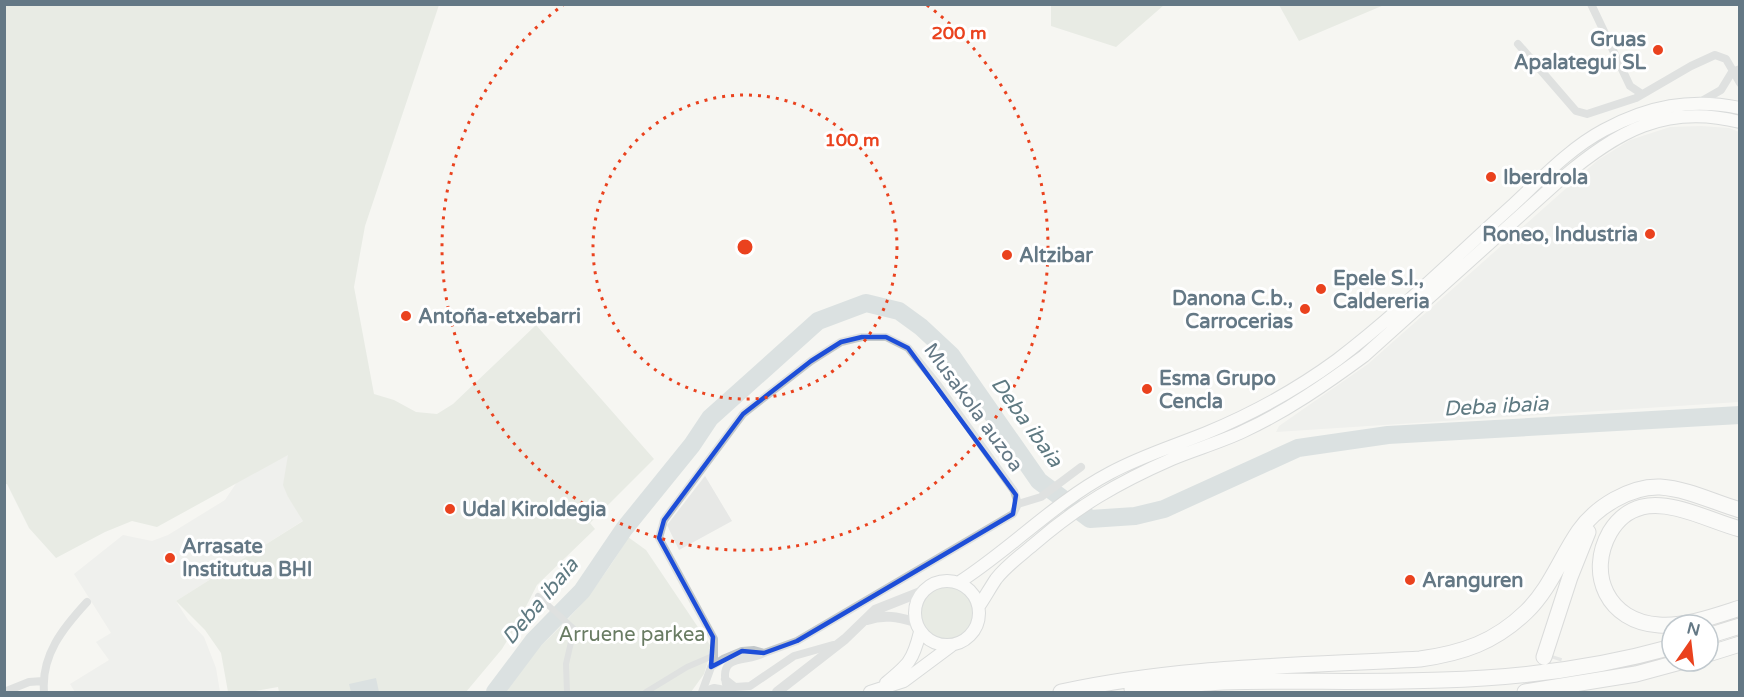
<svg xmlns="http://www.w3.org/2000/svg" width="1744" height="697" viewBox="0 0 1744 697" font-family="'Varela Round',sans-serif">
<style>
.built{fill:#e7e8e6}
.green{fill:#d7ded3}
.water{fill:#bbc8cc}
.lines{fill:none;stroke-linecap:round;stroke-linejoin:round}
.river{stroke:#bbc8cc;stroke-width:18}
.motorway-tunnel{stroke:#d2d6d7;stroke-width:15;stroke-dasharray:15 8;stroke-linecap:butt}
.primary-casing{stroke:#b6bbbe;stroke-width:14}
.motorway-casing{stroke:#b8bbbe;stroke-width:17}
.pedestrian{stroke:#c3c8ca;stroke-width:6}
.minor{stroke:#c3c8ca;stroke-width:8}
.tertiary{stroke:#c3c8ca;stroke-width:10}
.primary{stroke:#fff;stroke-width:12}
.motorway{stroke:#fff;stroke-width:15}
.marked{fill:none;stroke:#1d4ed8;stroke-width:4.5;stroke-linejoin:round}
.ring{fill:none;stroke:#ea421e;stroke-width:3;stroke-dasharray:3 6}
.poi-dot{fill:#ea421e;stroke:#fff;stroke-width:2}
.labels{text-anchor:middle;stroke-width:6;stroke-linejoin:round;paint-order:stroke}
.poi-label{font-size:20px;font-weight:bold;fill:#647885;stroke:#fff;text-anchor:start}
.street-label{font-size:20px;fill:#647885;stroke:#fff}
.park-label{font-size:20px;fill:#697c63;stroke:#fff}
.water-label{font-size:21px;font-style:italic;fill:#5f7a82;stroke:#fff}
.centre{fill:#ea421e;stroke:#fff;stroke-width:3}
.ring-label{font-size:18px;text-anchor:middle;font-weight:bold;fill:#ea421e;stroke:#fff;stroke-width:6;stroke-linejoin:round;paint-order:stroke}
</style>
<rect width="100%" height="100%" fill="#f6f6f2"/>
<!-- built -->
<path class="built" d="M 1701,126 L 1729,128 L 1739,132 L 1739,402 L 1276,432 L 1279,426 L 1368,364 L 1598,160 L 1630,140 L 1670,127 Z
M 288,454 L 288,497 L 304,520 L 176,601 L 188,620 L 204,637 L 216,668 L 220,692 L 75,692 L 70,684 L 109,660 L 96,642 L 111,633 L 74,574 L 123,535 L 152,541 L 168,535 L 225,500 L 243,473 Z
M 705,476 L 732,521 L 679,550 L 667,525 Z"/>
<!-- green -->
<path class="green" d="M 5,4 L 439,5 L 365,226 L 354,287 L 374,394 L 394,400 L 416,412 L 437,414 L 453,404 L 536,325 L 654,459 L 590,523 L 595,529 L 537,585 L 516,626 L 502,649 L 466,692 L 279,692 L 278,687 L 250,692 L 228,692 L 221,653 L 205,630 L 176,601 L 303,521 L 288,497 L 283,485 L 288,455 L 157,527 L 132,521 L 105,532 L 56,558 L 29,528 L 7,484 L 5,484 Z
M 1051,5 L 1051,4 L 1164,5 L 1116,47 L 1051,26 Z
M 1279,5 L 1384,5 L 1299,41 Z
M 628,537 L 646,550 L 712,648 L 704,674 L 691,692 L 501,692 C 512,670 543,645 560,627 C 587,600 609,570 628,537 Z
M918 614a28 28 0 1 1 56 0a28 28 0 1 1-56 0Z"/>
<!-- water -->
<path class="water" d="M 376,678 L 379,692 L 351,692 L 349,684 Z"/>
<g class="lines">
<!-- river -->
<path class="river" d="M 495,692 L 534,640 L 582,591 L 624,529 L 692,445 L 710,418 L 818,321 L 866,303 L 899,311 L 921,327 L 951,355 L 1039,481 L 1090,519 L 1135,516 L 1164,509 L 1298,448 L 1388,435 L 1740,415"/>
<!-- motorway-tunnel -->
<path class="motorway-tunnel" d="M 1547,681 L 1555,656"/>
<!-- primary casing -->
<g class="primary-casing">
<path id="primary" d="M915 613a32 32 0 1 1 64 0a32 32 0 1 1-64 0Z
M 958,583 C 1011,549 1055,502 1110,473 C 1141,456 1174,446 1206,433 C 1252,414 1296,390 1337,360 C 1399,313 1455,257 1513,205 C 1541,179 1570,148 1604,130 C 1649,106 1690,98 1740,108
M 979,606 C 985,597 990,588 996,579 C 1006,566 1020,556 1033,545 C 1078,506 1117,483 1172,459 C 1196,449 1221,442 1244,431 C 1287,411 1326,384 1364,356 L 1562,178 C 1617,132 1665,103 1740,122
M 886,683 C 908,665 913,661 920,632
M 870,692 L 904,681 L 951,646"/>
</g>
<!-- motorway casing -->
<g class="motorway-casing">
<path id="motorway" d="M 1740,529 C 1710,521 1673,500 1642,507 C 1627,511 1618,519 1610,532 C 1586,574 1608,622 1659,625 C 1685,627 1715,616 1740,608
M 1708,636 L 1740,626
M 1708,654 L 1740,644
M 1544,657 L 1570,577 L 1588,532
M 1132,689 C 1162,687 1193,684 1223,682 C 1296,680 1369,683 1442,680 C 1520,678 1597,668 1672,647
M 1061,692 C 1179,666 1300,666 1420,659 C 1463,653 1495,642 1526,612 C 1550,589 1561,557 1579,531 C 1596,507 1630,486 1660,487 C 1688,489 1713,502 1740,510
M 1525,692 L 1636,674 L 1684,661"/>
</g>
<!-- pedestrian -->
<path class="pedestrian" d="M 538,596 L 574,629 L 566,664 L 567,692
M 646,692 L 687,667 L 715,655"/>
<!-- minor -->
<path class="minor" d="M 1591,4 L 1630,86 L 1642,94
M 1518,44 L 1576,111 L 1587,114 L 1636,98 L 1691,66 L 1715,55 L 1726,59 L 1740,83
M 1700,102 L 1721,90 L 1732,72 L 1740,69
M 1018,504 L 1041,497 L 1081,467
M 725,679 L 735,687 L 750,686 L 794,656 L 833,645
M 726,684 C 719,652 749,663 764,653
M 4,692 L 29,682 L 43,681
M 44,692 C 41,655 63,628 87,602
M 702,692 L 714,659 L 714,639 L 659,538 L 664,520 L 743,414 L 811,361 L 841,342 L 862,337 L 886,337 L 908,348 L 938,385 L 1014,491 L 1018,504 L 1013,514 L 797,641 L 764,653 L 754,650 L 742,651 L 723,659 L 711,667"/>
<!-- tertiary -->
<path class="tertiary" d="M 867,620 C 884,614 898,617 915,622
M 705,692 L 714,689 L 730,692
M 777,692 L 845,639 L 875,610 L 923,591"/>
<!-- primary -->
<use href="#primary" class="primary"/>
<!-- motorway -->
<use href="#motorway" class="motorway"/>
</g>
<!-- marked area -->
<path d="M0 0H1744V697H0ZM 862,337 L 886,337 L 908,348 L 1016,495 L 1013,514 L 797,641 L 764,653 L 742,651 L 711,667 L 713,637 L 659,538 L 664,520 L 743,414 L 811,361 L 841,342 Z" fill="#f6f6f2" fill-opacity=".55" fill-rule="evenodd"/>
<path class="marked" d="M 862,337 L 886,337 L 908,348 L 1016,495 L 1013,514 L 797,641 L 764,653 L 742,651 L 711,667 L 713,637 L 659,538 L 664,520 L 743,414 L 811,361 L 841,342 Z"/>
<!-- distance rings -->
<g class="ring">
<circle cx="745" cy="247" r="152"/>
<path d="M927 5A303 303 0 1 1 563 5"/>
</g>
<!-- markers -->
<g class="poi-dot">
<circle cx="1658" cy="50" r="6"/>
<circle cx="1491" cy="177" r="6"/>
<circle cx="1650" cy="234" r="6"/>
<circle cx="1007" cy="255" r="6"/>
<circle cx="1321" cy="289" r="6"/>
<circle cx="1305" cy="309" r="6"/>
<circle cx="406" cy="316" r="6"/>
<circle cx="1147" cy="389" r="6"/>
<circle cx="450" cy="509" r="6"/>
<circle cx="170" cy="558" r="6"/>
<circle cx="1410" cy="580" r="6"/>
</g>
<g class="labels">
<!-- poi labels -->
<g class="poi-label">
<text x="1646" y="46" text-anchor="end">Gruas<tspan x="1646" dy="23">Apalategui SL</tspan></text>
<text x="1503" y="184">Iberdrola</text>
<text x="1638" y="241" text-anchor="end">Roneo, Industria</text>
<text x="1019" y="262">Altzibar</text>
<text x="1333" y="285">Epele S.l.,<tspan x="1333" dy="23">Caldereria</tspan></text>
<text x="1293" y="305" text-anchor="end">Danona C.b.,<tspan x="1293" dy="23">Carrocerias</tspan></text>
<text x="418" y="323">Antoña-etxebarri</text>
<text x="1159" y="385">Esma Grupo<tspan x="1159" dy="23">Cencla</tspan></text>
<text x="462" y="516">Udal Kiroldegia</text>
<text x="182" y="553">Arrasate<tspan x="182" dy="23">Institutua BHI</tspan></text>
<text x="1422" y="587">Aranguren</text>
</g>
<!-- street labels -->
<g class="street-label">
<text transform="translate(974 407) rotate(54)" y="7">Musakola auzoa</text>
</g>
<!-- park labels -->
<g class="park-label">
<text x="632" y="641">Arruene parkea</text>
</g>
<!-- water labels -->
<g class="water-label">
<text transform="translate(1496 406) rotate(-3)" y="7">Deba ibaia</text>
<text transform="translate(1027 422) rotate(54)" y="7">Deba ibaia</text>
<text transform="translate(540 601) rotate(-50)" y="7">Deba ibaia</text>
</g>
</g>
<circle cx="745" cy="247" r="9" class="centre"/>
<g class="ring-label">
<text x="959" y="39">200 m</text>
<text x="852" y="146">100 m</text>
</g>
<!-- border -->
<rect width="1744" height="697" fill="none" stroke="#647885" stroke-width="12"/>
<!-- north arrow -->
<g transform="translate(1690 643) rotate(14)"><circle r="28" fill="#ffffff" stroke="#c1c9ce" stroke-width="1.5"/>
<path d="M0-4.5L10 22L0 15L-10 22Z" fill="#ea421e"/>
<text y="-9" font-size="16" font-weight="bold" text-anchor="middle" fill="#647885">N</text>
</g>
</svg>
